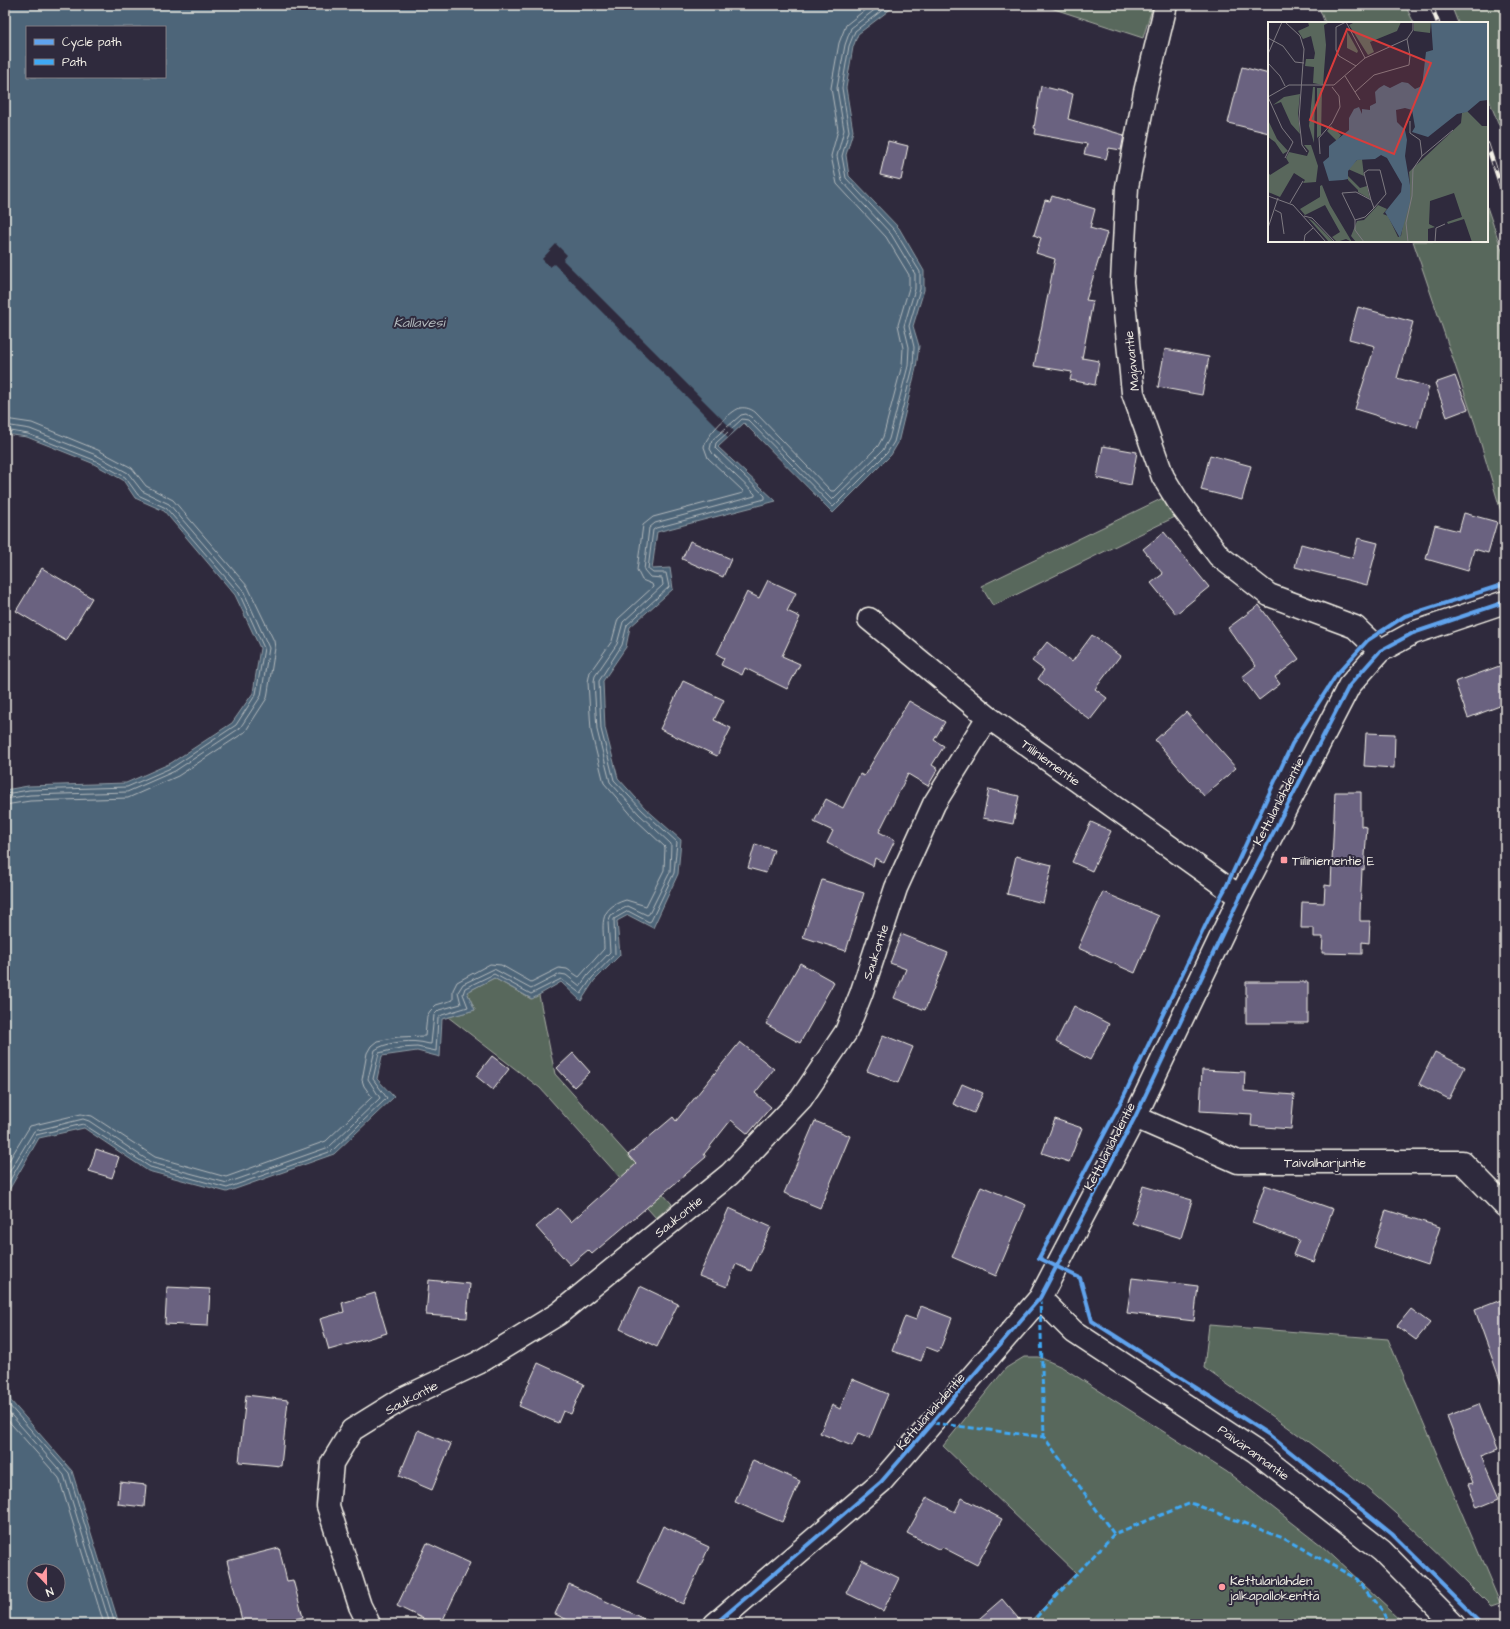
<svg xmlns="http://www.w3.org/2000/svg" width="1510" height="1629" viewBox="0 0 1510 1629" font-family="'Architects Daughter',sans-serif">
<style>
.green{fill:#59675c;stroke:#a6aca2}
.water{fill:#4e6579;stroke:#909da5;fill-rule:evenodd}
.pier{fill:#2f2a3d}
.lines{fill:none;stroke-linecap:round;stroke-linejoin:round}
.shore{stroke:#b2b9bc;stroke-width:1}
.building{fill:#6a6280;stroke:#f4f1e8}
.minor-casing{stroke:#f4f1e8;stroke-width:25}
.minor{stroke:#2f2a3d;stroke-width:22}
.rail-casing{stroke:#f4f1e8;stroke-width:4.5}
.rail{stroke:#2f2a3d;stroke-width:3;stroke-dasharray:9;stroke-linecap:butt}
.quiet{stroke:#3fa9f5;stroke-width:3;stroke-dasharray:6 3;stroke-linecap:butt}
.cycleway-casing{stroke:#2f2a3d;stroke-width:6}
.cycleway{stroke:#60a3ed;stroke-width:4}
.poi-dot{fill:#ff9aa2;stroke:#2f2a3d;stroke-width:1.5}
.labels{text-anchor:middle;stroke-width:4;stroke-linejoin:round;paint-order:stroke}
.street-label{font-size:13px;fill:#f4f1e8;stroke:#2f2a3d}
.poi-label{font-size:13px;fill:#f4f1e8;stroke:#2f2a3d;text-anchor:start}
.water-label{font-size:14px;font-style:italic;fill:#b2b9bc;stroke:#2f2a3d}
.inset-road{fill:none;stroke:#7e7a81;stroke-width:1}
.view{fill:#d93c3b;fill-opacity:0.15;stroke:#d93c3b;stroke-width:2}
.inset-edge{fill:none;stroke:#f4f1e8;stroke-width:2}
</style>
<rect width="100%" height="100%" fill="#2f2a3d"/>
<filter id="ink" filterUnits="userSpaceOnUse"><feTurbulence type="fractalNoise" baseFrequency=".025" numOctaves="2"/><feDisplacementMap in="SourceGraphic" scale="8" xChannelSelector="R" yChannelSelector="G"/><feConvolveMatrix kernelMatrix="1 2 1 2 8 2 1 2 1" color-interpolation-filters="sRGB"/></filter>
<g filter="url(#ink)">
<!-- green -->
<path class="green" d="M 1042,5 L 1153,5 L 1143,38 Z
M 1318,5 L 1405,5 L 1414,23 L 1325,23 Z
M 1451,5 L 1505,5 L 1505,140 L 1487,95 L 1487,23 L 1458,23 Z
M 1487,207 L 1505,259 L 1505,525 L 1475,424 L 1413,241 L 1487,241 Z
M 1163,498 L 1175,517 L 993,606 L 981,586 Z
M 494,978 L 531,999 L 539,995 L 555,1074 L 672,1204 L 656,1218 L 540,1088 L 448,1017 L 475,1010 L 467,992 Z
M 1209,1325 L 1388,1339 L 1500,1603 L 1491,1606 C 1450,1565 1408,1523 1363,1485 C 1313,1443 1258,1406 1204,1368 Z
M 1024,1357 L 1039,1357 L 1062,1367 L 1227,1472 L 1321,1545 L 1406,1624 L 1028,1624 L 1076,1573 L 943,1446 L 1006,1368 Z"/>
<!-- water -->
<path class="water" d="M 5,5 L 896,5 L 858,34 L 853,47 L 846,88 L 853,131 L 846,155 L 849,176 L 899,228 L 924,271 L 924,290 L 913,326 L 919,346 L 916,368 L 898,443 L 891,455 L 833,513 L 744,423 L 718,447 L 776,501 L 657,532 L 652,569 L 670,568 L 673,589 L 630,627 L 626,647 L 603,681 L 605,728 L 618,778 L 645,808 L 681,840 L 678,874 L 653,928 L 628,915 L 617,921 L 620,955 L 594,981 L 581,1001 L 561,982 L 532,999 L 494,978 L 467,992 L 475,1010 L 442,1019 L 440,1057 L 417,1051 L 382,1056 L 377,1079 L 394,1097 L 334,1154 L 227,1192 L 148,1171 L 84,1128 L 39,1138 L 5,1197 L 5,790 L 28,786 L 126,783 L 171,763 L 232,723 L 253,693 L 260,648 L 235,595 L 164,511 L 135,498 L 123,480 L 92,463 L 27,437 L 5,434 ZM 27,27 L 165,27 L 165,77 L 27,77 Z
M 5,1348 L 11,1401 L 72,1471 L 119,1624 L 5,1624 ZM 34,1571 L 58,1571 L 58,1595 L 34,1595 Z"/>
<!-- pier -->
<path class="pier" d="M 556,244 L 567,255 L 563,260 L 734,431 L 728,438 L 554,264 L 550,267 L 542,259 Z"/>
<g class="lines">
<!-- shore -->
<path class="shore" d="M 5,419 L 32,423 L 98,450 L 132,468 L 146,486 L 173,500 L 248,587 L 274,641 L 275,648 L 267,698 L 245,732 L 178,776 L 128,798 L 30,801 L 5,805
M 5,425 L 30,429 L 96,455 L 128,473 L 142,491 L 169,504 L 243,590 L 269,648 L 261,696 L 240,728 L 175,771 L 127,792 L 30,795 L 5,799
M 5,430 L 28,434 L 94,460 L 125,477 L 138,495 L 166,508 L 239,593 L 264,648 L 256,694 L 236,725 L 173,767 L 127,787 L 29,790 L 5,794
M 5,1167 L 30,1126 L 81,1114 L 92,1116 L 155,1157 L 226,1177 L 326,1141 L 372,1097 L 364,1086 L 362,1080 L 367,1053 L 371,1046 L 377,1041 L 398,1037 L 425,1036 L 427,1016 L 430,1011 L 436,1005 L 453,1000 L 453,990 L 457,982 L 490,964 L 501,965 L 531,982 L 559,968 L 567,969 L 579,977 L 604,949 C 604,926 596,909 626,900 L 646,906 L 664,870 L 665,847 L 634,818 L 604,783 L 591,731 L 588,682 L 590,672 L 612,641 L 618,619 L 653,587 L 652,584 L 642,580 L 637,570 L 643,525 L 653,517 L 743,493 L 743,491 L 708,458 L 704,447 C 705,437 730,411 740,408 C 746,407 751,409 755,412 L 831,491 L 834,491 L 878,446 L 883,437 L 902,365 L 903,348 L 898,325 L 909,288 L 909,275 L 886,237 L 837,184 L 831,156 L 838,130 L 831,88 L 839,43 L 846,25 L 871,5
M 5,1179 L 34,1131 L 83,1119 L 89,1121 L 152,1163 L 227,1183 L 329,1147 L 380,1098 L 368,1079 L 375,1050 C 384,1043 407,1040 419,1042 C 423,1042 427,1044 431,1044 L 434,1015 L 439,1010 L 461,1004 L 458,992 L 463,984 L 494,969 L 531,989 L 560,974 L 566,975 L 580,986 L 588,975 L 610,952 L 608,922 L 611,915 L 628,906 L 647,915 L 649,914 L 670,872 L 671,844 L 639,814 L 610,782 L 597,730 L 594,681 L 595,676 L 617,644 L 623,622 L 663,585 L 662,578 L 650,577 L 644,570 L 649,528 L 655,523 L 755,496 L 755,494 L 713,454 L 710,449 L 712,440 L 741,415 L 746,414 L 751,417 L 832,500 L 883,450 L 889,439 L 908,366 L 909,347 L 904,326 L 915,289 L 915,274 L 891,234 L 842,181 L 837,156 L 844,130 L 837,88 L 845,45 L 851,28 L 881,5
M 5,1189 L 36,1135 L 83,1124 L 150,1167 L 227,1188 L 332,1151 L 387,1098 L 373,1079 L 379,1053 L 400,1048 L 417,1047 L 436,1051 L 438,1018 L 442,1015 L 468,1007 L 463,994 L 465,988 L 494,974 L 531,994 L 561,979 L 581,994 L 592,978 L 615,954 L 614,919 L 628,911 L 649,922 L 651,921 L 674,873 L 677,842 L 642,810 L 614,780 L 601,729 L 599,681 L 622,645 L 627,625 L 669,587 L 666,573 L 653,573 L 648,569 L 653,530 L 656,528 L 765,499 L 765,496 L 715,448 L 716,443 L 742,419 L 748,420 L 833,507 L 887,453 L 894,442 L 913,367 L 914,347 L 909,326 L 920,289 L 920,272 L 895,231 L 846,178 L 842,156 L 849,131 L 842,88 L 849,46 L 855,31 L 889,5
M 5,1385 L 8,1404 L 69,1473 L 115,1624
M 5,1408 L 64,1475 L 110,1624
M 5,1417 L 59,1478 L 104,1624"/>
</g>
<!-- building -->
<path class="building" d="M 1242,67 L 1269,74 L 1269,133 L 1228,123 Z
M 1041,86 L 1073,94 L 1068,119 L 1124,135 L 1121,150 L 1109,148 L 1106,159 L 1084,154 L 1087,144 L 1035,134 L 1036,129 L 1034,128 Z
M 888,141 L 908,146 L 901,180 L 880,175 Z
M 1052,196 L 1095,209 L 1090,228 L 1107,233 L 1086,300 L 1093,301 L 1082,358 L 1099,361 L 1095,385 L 1070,380 L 1072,372 L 1034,366 L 1055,259 L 1036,253 L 1041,238 L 1034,235 L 1045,200 L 1050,201 Z
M 1358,307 L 1413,322 L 1397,378 L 1429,387 L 1417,428 L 1355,409 L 1375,346 L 1349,339 Z
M 1165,349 L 1209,357 L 1202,395 L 1158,387 Z
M 1455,376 L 1468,409 L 1447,417 L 1435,383 Z
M 1103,446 L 1137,452 L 1131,485 L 1097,478 Z
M 1210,455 L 1251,466 L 1242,500 L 1201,490 Z
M 1464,513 L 1497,522 L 1488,553 L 1474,549 L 1468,571 L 1426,559 L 1435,525 L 1459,531 Z
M 1164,532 L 1209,587 L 1176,614 L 1151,583 L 1163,574 L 1143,549 Z
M 1358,538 L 1378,543 L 1367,585 L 1295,567 L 1301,544 L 1353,558 Z
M 690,541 L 731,559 L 723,577 L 682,559 Z
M 42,568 L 92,598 L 66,641 L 16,611 Z
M 768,580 L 796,593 L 787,611 L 800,617 L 782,656 L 800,664 L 787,689 L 745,668 L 742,675 L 721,665 L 724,658 L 717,654 L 747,592 L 759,598 Z
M 1259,605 L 1299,659 L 1275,677 L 1280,684 L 1259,700 L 1242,677 L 1256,666 L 1228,628 Z
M 1092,635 L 1120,656 L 1095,689 L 1107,698 L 1090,720 L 1038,679 L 1044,670 L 1032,661 L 1047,642 L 1072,662 Z
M 1505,664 L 1505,704 L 1468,718 L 1455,682 Z
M 683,681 L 724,700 L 714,720 L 731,728 L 717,756 L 660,729 Z
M 909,701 L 945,722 L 934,740 L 944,746 L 932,765 L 938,769 L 928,786 L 908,774 L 879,832 L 895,840 L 884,863 L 875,858 L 873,866 L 827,843 L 833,831 L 814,822 L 826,799 L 843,808 L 860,774 L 864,776 Z
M 1186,712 L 1236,768 L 1204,796 L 1155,740 Z
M 1366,733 L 1395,734 L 1394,768 L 1364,766 Z
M 989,789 L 1019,796 L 1013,824 L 983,818 Z
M 1335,792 L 1361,792 L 1361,826 L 1367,827 L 1364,870 L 1362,869 L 1360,912 L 1360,921 L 1370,921 L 1369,943 L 1362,942 L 1362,954 L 1322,953 L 1323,937 L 1314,937 L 1314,928 L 1301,928 L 1302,902 L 1324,903 L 1325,885 L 1331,886 Z
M 1091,822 L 1111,831 L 1092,871 L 1072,862 Z
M 755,844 L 774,850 L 766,873 L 748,868 Z
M 1016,856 L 1052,865 L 1043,903 L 1007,894 Z
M 822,880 L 864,893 L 846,951 L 803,937 Z
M 1103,892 L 1159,916 L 1135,973 L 1078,948 Z
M 901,934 L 948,953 L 925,1010 L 894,998 L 906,969 L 890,963 Z
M 800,963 L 834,982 L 800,1043 L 766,1024 Z
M 1246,982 L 1308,982 L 1308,1023 L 1246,1023 Z
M 1074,1006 L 1109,1024 L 1090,1060 L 1056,1042 Z
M 883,1035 L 913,1047 L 898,1083 L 867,1071 Z
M 740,1042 L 774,1069 L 755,1093 L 771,1107 L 748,1134 L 731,1120 L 704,1154 L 706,1157 L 592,1254 L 588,1250 L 570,1265 L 536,1227 L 558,1208 L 571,1222 L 636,1164 L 628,1155 L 673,1117 L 676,1121 Z
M 1435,1052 L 1465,1067 L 1449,1099 L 1419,1084 Z
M 573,1053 L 590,1072 L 574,1087 L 557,1068 Z
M 492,1056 L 509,1069 L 493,1090 L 476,1076 Z
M 1202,1070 L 1245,1072 L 1244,1091 L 1294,1095 L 1291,1129 L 1251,1126 L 1252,1114 L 1200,1111 Z
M 962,1084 L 983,1093 L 974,1113 L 953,1104 Z
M 1055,1119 L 1082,1128 L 1069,1162 L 1042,1153 Z
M 815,1121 L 850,1136 L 820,1208 L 784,1193 Z
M 96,1149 L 119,1157 L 112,1178 L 89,1171 Z
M 1265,1185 L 1333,1209 L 1314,1262 L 1293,1255 L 1299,1240 L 1252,1223 Z
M 981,1186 L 1026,1205 L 996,1276 L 952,1257 Z
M 1143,1186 L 1192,1200 L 1181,1238 L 1132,1223 Z
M 729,1208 L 771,1227 L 751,1271 L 736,1264 L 727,1287 L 699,1276 Z
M 1386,1210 L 1440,1227 L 1428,1265 L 1374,1247 Z
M 1132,1278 L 1198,1286 L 1194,1321 L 1127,1313 Z
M 429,1280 L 470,1284 L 467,1318 L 426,1315 Z
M 640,1286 L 678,1304 L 657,1347 L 620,1329 Z
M 167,1287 L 210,1289 L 208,1326 L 165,1324 Z
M 375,1293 L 387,1333 L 329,1350 L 320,1319 L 344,1312 L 342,1303 Z
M 1501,1300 L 1505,1312 L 1505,1385 L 1502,1386 L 1475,1310 Z
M 921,1306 L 952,1318 L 939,1352 L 926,1347 L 921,1361 L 892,1351 L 905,1316 L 916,1320 Z
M 1411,1309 L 1430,1323 L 1416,1340 L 1397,1326 Z
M 538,1363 L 584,1384 L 571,1414 L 563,1411 L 558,1423 L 519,1406 Z
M 852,1379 L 888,1394 L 870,1438 L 858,1433 L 852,1446 L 820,1433 L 832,1405 L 840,1409 Z
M 246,1395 L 288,1400 L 281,1466 L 239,1462 Z
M 1479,1404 L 1497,1450 L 1481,1456 L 1499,1498 L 1477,1507 L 1468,1485 L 1473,1484 L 1447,1416 Z
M 418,1430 L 451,1444 L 432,1490 L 399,1476 Z
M 753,1460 L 800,1481 L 782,1522 L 735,1502 Z
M 120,1482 L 146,1485 L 144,1507 L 118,1504 Z
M 927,1497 L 955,1512 L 962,1498 L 1002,1519 L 977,1565 L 942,1547 L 940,1550 L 907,1533 Z
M 663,1526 L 709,1547 L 683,1604 L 637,1583 Z
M 427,1543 L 470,1563 L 441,1624 L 434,1624 L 397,1606 Z
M 279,1548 L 287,1581 L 293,1580 L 303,1617 L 275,1624 L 243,1624 L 227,1561 Z
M 862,1560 L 899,1578 L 883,1611 L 846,1593 Z
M 569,1584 L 655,1624 L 576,1624 L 555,1614 Z
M 1002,1599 L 1023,1624 L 973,1624 Z"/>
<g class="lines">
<!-- minor casing -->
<g class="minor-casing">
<path id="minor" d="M 1166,5 L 1145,92 L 1127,187 L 1122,282 L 1133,393 L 1163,477 L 1179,503 L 1219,556 L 1269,595 L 1355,627 L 1380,651
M 869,619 L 988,717 L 1240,897
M 1135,1117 L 1238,1162 L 1462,1162 L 1505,1206
M 1040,1298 L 1074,1332 L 1255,1451 L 1382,1551 L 1454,1624
M 369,1624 L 360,1606 L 328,1506 L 332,1463 L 352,1430 L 402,1399 L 478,1363 L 558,1314 L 730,1174 L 801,1099 L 846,1032 L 861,994 L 896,888 L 934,804 L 988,717
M 715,1624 L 881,1482 L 1040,1298 L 1135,1117 L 1240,897 L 1349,686 L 1380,651 L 1413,633 L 1505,602"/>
</g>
<!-- minor -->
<use href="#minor" class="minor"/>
<!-- rail casing -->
<g class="rail-casing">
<path id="rail" d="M 1431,5 L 1438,23
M 1487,144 L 1505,198"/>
</g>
<!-- rail -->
<use href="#rail" class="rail"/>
<!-- quiet -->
<path class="quiet" d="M 1040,1298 L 1044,1437 L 1114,1534
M 933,1423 L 1044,1437
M 1030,1624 L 1114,1534 L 1191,1503 L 1283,1538 L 1357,1579 L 1392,1624"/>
<!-- cycleway casing -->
<g class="cycleway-casing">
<path id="cycleway" d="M 715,1624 L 881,1482 L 1040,1298 L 1135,1117 L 1240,897 L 1349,686 L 1380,651 L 1413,633 L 1505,602
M 1483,1624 L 1392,1534 L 1268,1434 L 1092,1321 L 1080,1278 L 1039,1258 L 1119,1106 L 1208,920 L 1226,887 L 1292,744 L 1337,674 L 1368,640 L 1405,616 L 1505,584"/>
</g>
<!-- cycleway -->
<use href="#cycleway" class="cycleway"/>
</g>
</g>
<!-- markers -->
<g class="poi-dot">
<rect x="1280" y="856" width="8" height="8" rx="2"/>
<circle cx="1222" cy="1587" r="4"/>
</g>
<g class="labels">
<!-- street labels -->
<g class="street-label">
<text transform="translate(1131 361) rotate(-96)" y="5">Majavantie</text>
<text transform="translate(1051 762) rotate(36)" y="5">Tiiliniementie</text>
<text transform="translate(1278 801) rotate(-63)" y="5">Kettulanlahdentie</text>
<text transform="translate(875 952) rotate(-72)" y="5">Saukontie</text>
<text transform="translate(1109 1146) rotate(-63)" y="5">Kettulanlahdentie</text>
<text x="1325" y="1167">Taivalharjuntie</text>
<text transform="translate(678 1216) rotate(-39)" y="5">Saukontie</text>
<text transform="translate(411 1397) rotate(-28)" y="5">Saukontie</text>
<text transform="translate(930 1411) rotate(-49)" y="5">Kettulanlahdentie</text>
<text transform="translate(1254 1452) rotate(36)" y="5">Päivärannantie</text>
</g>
<!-- poi labels -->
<g class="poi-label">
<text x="1292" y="865">Tiiliniementie E</text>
<text x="1230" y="1585">Kettulanlahden<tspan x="1230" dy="15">jalkapallokenttä</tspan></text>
</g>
<!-- water labels -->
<g class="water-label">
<text x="419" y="327">Kallavesi</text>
</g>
</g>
<!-- overview -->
<g transform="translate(1268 22)">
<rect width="220" height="220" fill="#2f2a3d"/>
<path d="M 40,0 L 62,0 L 56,3 L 58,23 L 55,63 L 45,61 L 46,45 L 37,44 L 38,37 L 46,37 L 47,31 L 43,14 L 35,17 L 30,9 L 41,4 ZM 87,0 L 133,0 L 129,9 L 102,20 L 106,30 L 100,33 L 81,3 ZM 146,0 L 163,0 L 162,11 L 146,9 ZM 79,9 L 90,29 L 89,31 L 79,26 ZM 45,65 L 47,65 L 46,121 L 41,104 ZM 49,66 L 54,66 L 53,113 L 49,116 ZM 32,72 L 30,92 L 32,112 L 23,102 L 13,80 L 5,83 L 16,75 ZM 199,89 L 214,104 L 220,104 L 220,220 L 204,220 L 196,197 L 180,202 L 179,200 L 194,195 L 186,171 L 162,179 L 161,202 L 167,205 L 160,207 L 160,220 L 88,220 L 83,214 L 89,199 L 96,198 L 110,183 L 119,187 L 115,192 L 120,194 L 130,215 L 133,214 L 142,163 L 141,150 L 193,101 L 194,91 ZM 0,98 L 9,117 L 20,129 L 15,132 L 7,120 L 0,115 ZM 63,104 L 73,113 L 69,119 L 59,109 ZM 36,123 L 43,123 L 50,144 L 48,160 L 35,161 L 37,158 L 26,151 L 12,175 L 0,170 L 0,150 L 2,153 L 21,141 L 18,136 L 21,130 L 39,134 L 41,129 ZM 94,137 L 96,154 L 80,147 L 89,138 ZM 80,154 L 92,166 L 99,164 L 102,177 L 90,170 L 90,168 L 80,158 ZM 54,163 L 62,183 L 84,220 L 78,217 L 69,220 L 64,215 L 72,210 L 57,183 L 37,193 L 32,187 L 52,175 L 52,164 ZM 40,196 L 45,199 L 66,220 L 61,220 Z" fill="#59675c"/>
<path d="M 163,0 L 220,0 L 220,78 L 212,79 L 199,90 L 189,92 L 160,115 L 144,110 L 147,105 L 144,88 L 137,86 L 128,88 L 129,100 L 137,108 L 139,118 L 137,134 L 142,163 L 142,180 L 132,216 L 117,190 L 133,170 L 134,162 L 119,136 L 113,133 L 107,137 L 89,138 L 80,149 L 80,157 L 75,158 L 61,159 L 55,140 L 61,135 L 61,124 L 81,108 L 81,96 L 86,87 L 91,85 L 94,92 L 94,87 L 102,88 L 102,84 L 108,81 L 107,70 L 111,66 L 116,63 L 122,66 L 134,60 L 140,61 L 147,67 L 154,64 L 158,30 L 165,28 Z" fill="#4e6579"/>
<path class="inset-road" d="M 17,0 L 32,14 L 36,27 L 31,97 L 34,123 L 39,130M 78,0 L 68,5 L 68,28 L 71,34 L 88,44M 78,0 L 97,36M 0,16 L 15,24 L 27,40 L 36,41M 0,32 L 14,0M 0,41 L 12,54 L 17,64M 77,54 L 92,78M 87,70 L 106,53 L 141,43 L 142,34 L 139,17M 0,75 L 21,63 L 66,63 L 97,36 L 139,17 L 145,8 L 145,0M 0,75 L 14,106 L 25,120 L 17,136M 142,99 L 142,111 L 152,118 L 154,134M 52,132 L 51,116 L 64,101 L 72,85 L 71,74 L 64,65M 0,174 L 25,183 L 58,220M 103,178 L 106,186 L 118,172 L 112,148 L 100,148 L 96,151 L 103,178 L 88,170 L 74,171 L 87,198 L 97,195 L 106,186M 22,181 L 35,159M 7,188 L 13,191 L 16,212M 36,194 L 44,196 L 67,220M 87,198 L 87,208 L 96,220M 0,206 L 10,176M 36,220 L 37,213 L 45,206M 140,220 L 138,201 L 144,174 L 145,147 L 154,134 L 185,108M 167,220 L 168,206 L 177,202"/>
<path class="view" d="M 79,7 L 163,41 L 126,132 L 42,98 Z"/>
<rect width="220" height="220" class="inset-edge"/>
</g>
<!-- margin -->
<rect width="1510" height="1629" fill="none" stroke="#2f2a3d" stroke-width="20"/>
<rect x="10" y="10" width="1490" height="1609" fill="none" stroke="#f4f1e8" stroke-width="1.5" filter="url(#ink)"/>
<!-- legend -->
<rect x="26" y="26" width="140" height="52" fill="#2f2a3d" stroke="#7e7a81"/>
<rect x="34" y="39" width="20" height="6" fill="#60a3ed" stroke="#7e7a81"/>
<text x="62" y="46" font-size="12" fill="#f4f1e8">Cycle path</text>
<rect x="34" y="59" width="20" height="6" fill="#3fa9f5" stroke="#7e7a81"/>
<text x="62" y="66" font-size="12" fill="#f4f1e8">Path</text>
<!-- north arrow -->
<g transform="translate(46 1583) rotate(158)"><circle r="19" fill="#2f2a3d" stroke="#7e7a81"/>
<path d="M0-3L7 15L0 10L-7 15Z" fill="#ff9aa2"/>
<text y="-6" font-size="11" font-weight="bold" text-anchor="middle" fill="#f4f1e8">N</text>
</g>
</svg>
